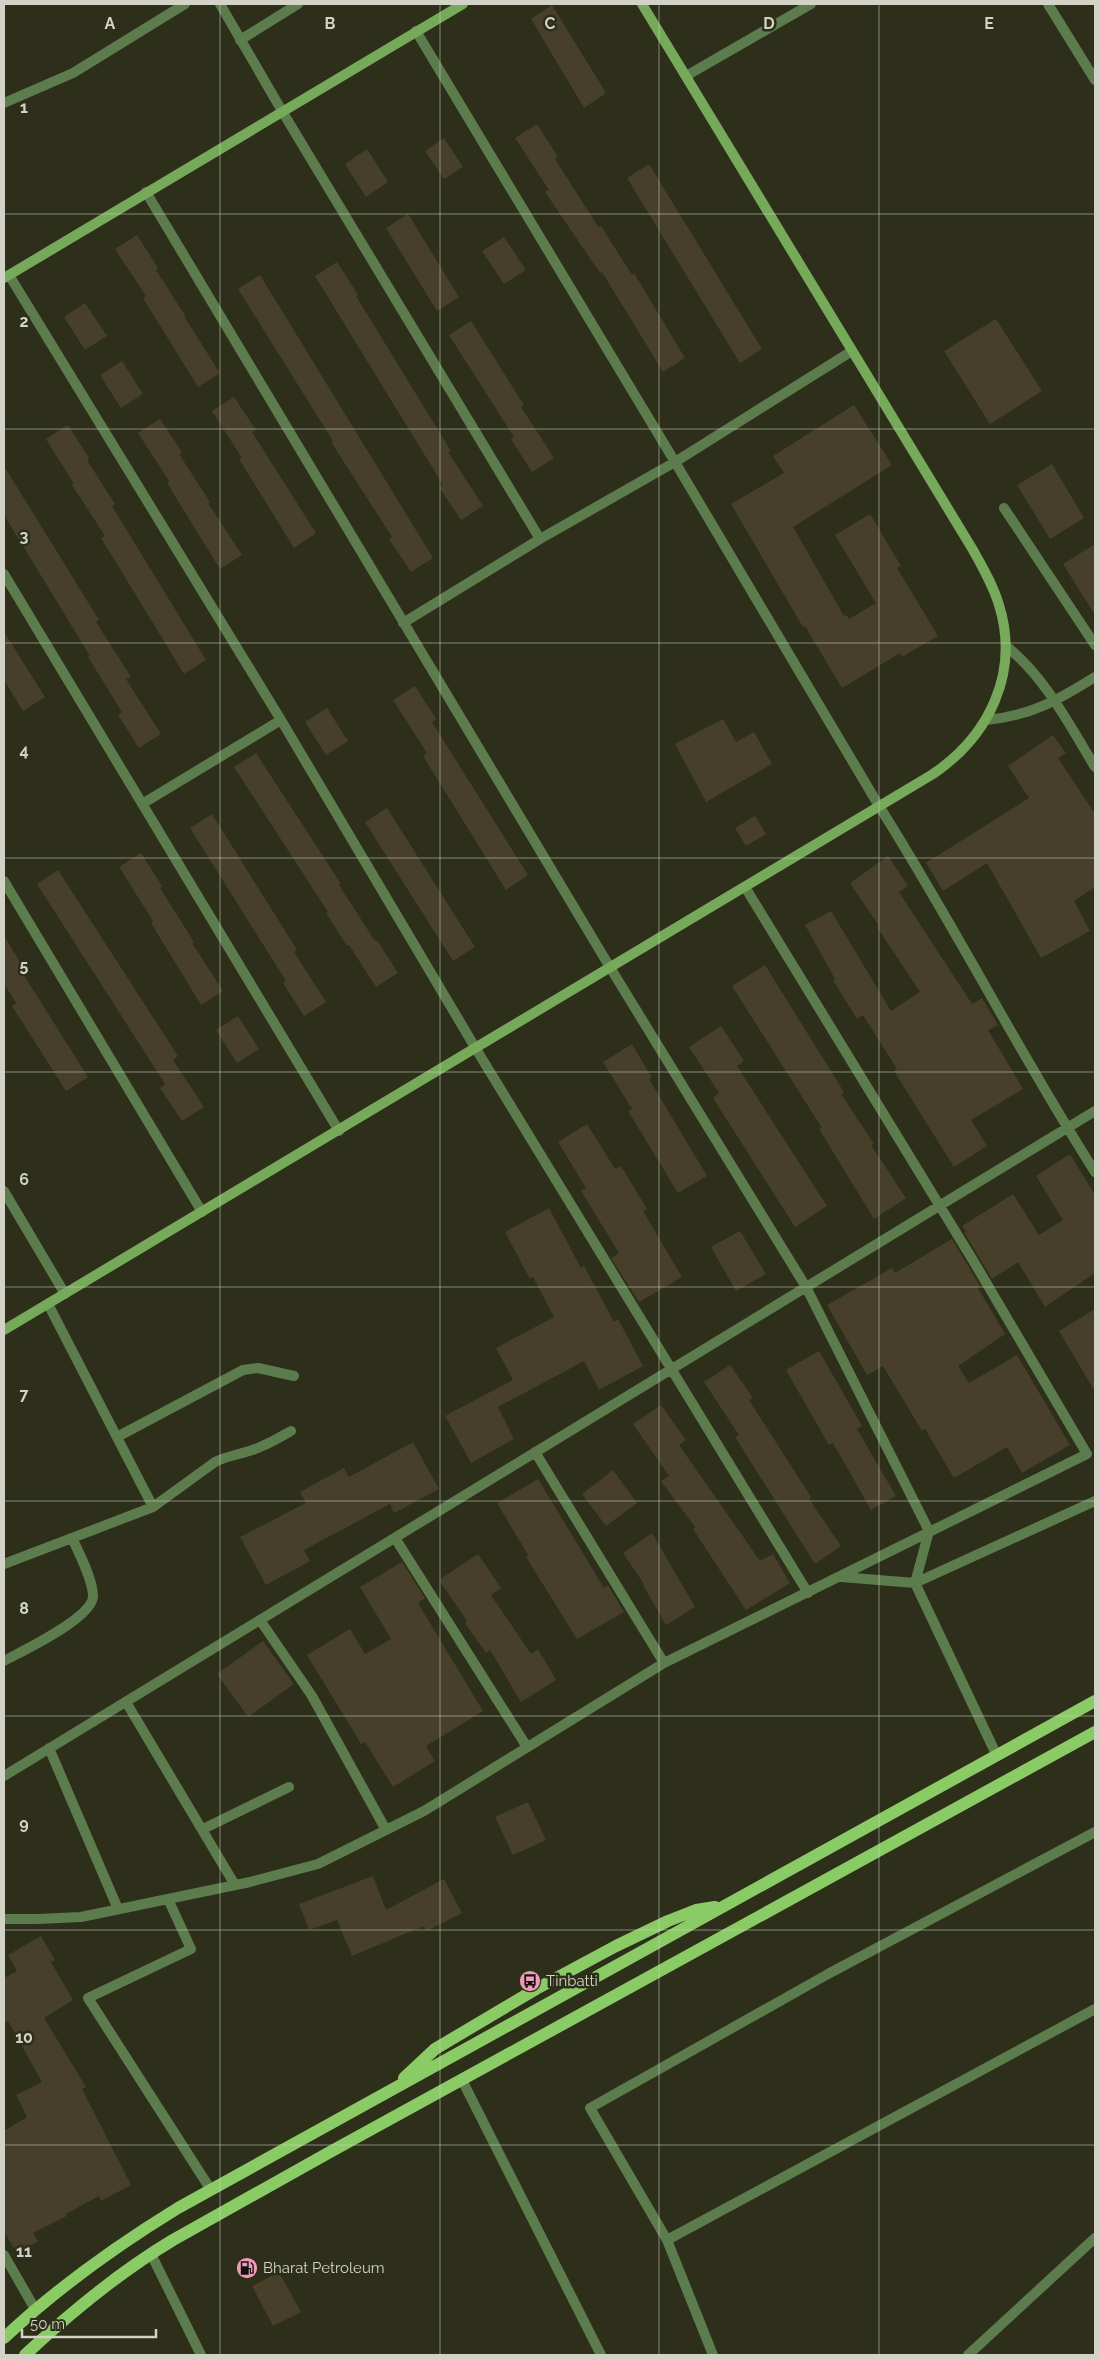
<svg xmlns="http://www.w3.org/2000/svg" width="1099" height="2359" viewBox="0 0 1099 2359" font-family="Raleway,sans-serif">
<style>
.building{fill:#473f2a}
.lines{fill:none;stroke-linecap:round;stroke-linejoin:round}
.lane{stroke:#5d7c4d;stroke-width:10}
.street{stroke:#5d7c4d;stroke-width:10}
.secondary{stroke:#77a95b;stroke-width:10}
.primary{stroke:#8bcb66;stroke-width:12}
.grid{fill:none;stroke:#d2d3c6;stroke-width:1;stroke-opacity:0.55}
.labels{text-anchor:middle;stroke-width:5;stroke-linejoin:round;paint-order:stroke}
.poi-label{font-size:15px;fill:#d2d3c6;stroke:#2d2f1a;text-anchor:start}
.grid-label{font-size:16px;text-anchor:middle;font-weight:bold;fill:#d2d3c6;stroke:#2d2f1a;stroke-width:5;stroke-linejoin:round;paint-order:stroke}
</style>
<rect width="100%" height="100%" fill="#2d2f1a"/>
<!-- building -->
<path class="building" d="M 552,5 L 606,93 L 584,108 L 531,19 Z
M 537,124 L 558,157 L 555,159 L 599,228 L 601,226 L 632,275 L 634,273 L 685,358 L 663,372 L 602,272 L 600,273 L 545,192 L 549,190 L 515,138 Z
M 444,138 L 463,167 L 444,179 L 425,151 Z
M 367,149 L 388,182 L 366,197 L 345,164 Z
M 649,164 L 762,349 L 740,363 L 627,178 Z
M 408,214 L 459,297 L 437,311 L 386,228 Z
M 137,235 L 158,268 L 156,270 L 186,317 L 185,318 L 220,373 L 198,387 L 143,298 L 146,296 L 115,249 Z
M 504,237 L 526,270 L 504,284 L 482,251 Z
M 337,262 L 358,295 L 356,296 L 451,451 L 448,452 L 483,506 L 461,520 L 439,487 L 443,485 L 315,276 Z
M 260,275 L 433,558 L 411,572 L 389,539 L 392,537 L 331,442 L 333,441 L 238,289 Z
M 85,303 L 107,336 L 85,350 L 64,317 Z
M 996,319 L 1042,391 L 990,424 L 944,351 Z
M 471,321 L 524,405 L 521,407 L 554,458 L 532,472 L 511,439 L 514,437 L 449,335 Z
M 122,361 L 143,394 L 121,408 L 100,375 Z
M 234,397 L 256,430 L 252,432 L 316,533 L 294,548 L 239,459 L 242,458 L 212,411 Z
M 854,405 L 892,465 L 793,527 L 844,616 L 846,615 L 849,619 L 876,603 L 835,535 L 870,514 L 901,566 L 897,568 L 938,636 L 902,657 L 900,653 L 842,688 L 805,626 L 803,627 L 731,504 L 784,473 L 773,456 Z
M 160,419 L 182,452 L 179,454 L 210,502 L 208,503 L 242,555 L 220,569 L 167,483 L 169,481 L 138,433 Z
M 68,425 L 89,458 L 87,460 L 115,504 L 112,506 L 206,660 L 184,674 L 101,538 L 105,536 L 72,485 L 74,484 L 46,439 Z
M 1052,464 L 1084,518 L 1050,539 L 1017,485 Z
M 4,466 L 99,620 L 96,622 L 131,677 L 126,679 L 161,734 L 139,748 L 118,715 L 122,712 L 88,657 L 90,656 L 4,515 Z
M 1095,544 L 1095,615 L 1063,564 Z
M 4,632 L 45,697 L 23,711 L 4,680 Z
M 415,686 L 436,719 L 432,722 L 528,875 L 506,890 L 423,756 L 427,753 L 393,700 Z
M 327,708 L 348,741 L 326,755 L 305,722 Z
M 723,719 L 736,742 L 754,732 L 772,764 L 706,802 L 675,744 Z
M 1053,735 L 1066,753 L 1058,758 L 1095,814 L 1095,887 L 1074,901 L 1090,931 L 1041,958 L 987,863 L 943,891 L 926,863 L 1029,798 L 1008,766 Z
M 256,753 L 341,884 L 339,885 L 375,941 L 377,940 L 398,973 L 376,987 L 349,945 L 347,946 L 326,913 L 328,912 L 234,767 Z
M 387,808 L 475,947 L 453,961 L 365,822 Z
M 212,814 L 297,950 L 294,952 L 326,1002 L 304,1016 L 283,983 L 286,981 L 190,828 Z
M 755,816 L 766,834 L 746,846 L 735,828 Z
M 141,853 L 162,886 L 160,888 L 194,942 L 192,943 L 223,991 L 201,1005 L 151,923 L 153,921 L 119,867 Z
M 888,856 L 908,886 L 899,892 L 972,1004 L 982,998 L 998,1025 L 988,1030 L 1023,1089 L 971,1120 L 987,1146 L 954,1167 L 894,1071 L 897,1069 L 863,1015 L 857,1019 L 833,980 L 835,979 L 805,925 L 831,911 L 891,1011 L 920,992 L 877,927 L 879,926 L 850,883 Z
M 58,870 L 178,1056 L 173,1060 L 204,1107 L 182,1121 L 160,1088 L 165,1084 L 37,884 Z
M 4,936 L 28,975 L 25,977 L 88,1077 L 66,1091 L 12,1006 L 16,1003 L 4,984 Z
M 765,965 L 844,1092 L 841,1094 L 874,1144 L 871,1145 L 906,1198 L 874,1219 L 819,1129 L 822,1128 L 732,986 Z
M 238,1016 L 259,1049 L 237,1063 L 216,1030 Z
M 721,1026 L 744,1061 L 737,1066 L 827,1206 L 795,1227 L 713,1098 L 719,1093 L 689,1047 Z
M 632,1044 L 652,1078 L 649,1079 L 707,1176 L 678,1193 L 628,1111 L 632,1109 L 603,1062 Z
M 587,1124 L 615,1169 L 621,1166 L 647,1209 L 643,1211 L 682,1277 L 639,1302 L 611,1258 L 619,1253 L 581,1191 L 586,1188 L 558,1142 Z
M 1070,1154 L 1095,1195 L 1095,1273 L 1045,1307 L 1018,1262 L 992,1279 L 964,1232 L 966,1231 L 962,1226 L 1013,1194 L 1039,1235 L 1063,1220 L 1036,1176 Z
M 549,1208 L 581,1268 L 584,1266 L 614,1322 L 618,1319 L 643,1366 L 599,1390 L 584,1361 L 498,1407 L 514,1439 L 471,1463 L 445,1416 L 513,1380 L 496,1348 L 554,1317 L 533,1277 L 530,1279 L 505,1232 Z
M 740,1231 L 766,1274 L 736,1291 L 711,1247 Z
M 952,1239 L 980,1286 L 978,1288 L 1005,1334 L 958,1366 L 969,1383 L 1017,1355 L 1070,1445 L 1022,1473 L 1007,1447 L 954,1478 L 925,1429 L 922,1431 L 883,1366 L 867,1375 L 827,1305 L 892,1268 L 895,1273 Z
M 1095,1309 L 1095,1392 L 1059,1331 Z
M 819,1351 L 862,1426 L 857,1429 L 896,1496 L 871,1510 L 833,1443 L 829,1445 L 786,1370 Z
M 730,1365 L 753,1398 L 749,1400 L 811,1497 L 809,1499 L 841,1546 L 815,1564 L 735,1437 L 739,1435 L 704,1382 Z
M 661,1405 L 686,1440 L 679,1445 L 760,1561 L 773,1554 L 790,1583 L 746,1610 L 693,1529 L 695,1527 L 661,1481 L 669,1476 L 633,1424 Z
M 413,1442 L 439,1489 L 394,1513 L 390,1504 L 304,1550 L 310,1561 L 266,1585 L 240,1537 L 306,1503 L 300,1492 L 344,1468 L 349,1477 Z
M 613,1470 L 637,1503 L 606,1526 L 582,1494 Z
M 538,1479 L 604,1588 L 608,1585 L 624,1612 L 577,1639 L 526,1557 L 528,1555 L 497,1503 Z
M 652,1533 L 695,1607 L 666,1625 L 643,1585 L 644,1584 L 623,1553 Z
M 478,1554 L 501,1588 L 491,1595 L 531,1654 L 538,1649 L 556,1680 L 521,1702 L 490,1650 L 486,1653 L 465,1623 L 467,1621 L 439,1580 Z
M 402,1562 L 425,1598 L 418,1603 L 483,1711 L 426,1746 L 435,1761 L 393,1787 L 365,1742 L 361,1744 L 307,1655 L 350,1629 L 365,1654 L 391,1639 L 360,1587 Z
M 263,1641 L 294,1684 L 248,1717 L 217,1674 Z
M 528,1802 L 546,1840 L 513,1855 L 495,1817 Z
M 373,1876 L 386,1910 L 444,1879 L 462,1913 L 427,1931 L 424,1926 L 352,1956 L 337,1920 L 309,1930 L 299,1904 Z
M 41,1936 L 55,1960 L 51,1962 L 73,2000 L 44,2018 L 86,2087 L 82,2089 L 131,2185 L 101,2201 L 99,2196 L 66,2214 L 67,2216 L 33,2233 L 38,2241 L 18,2254 L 4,2232 L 4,2131 L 27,2117 L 16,2095 L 42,2082 L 8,2021 L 4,2024 L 4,1978 L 17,1971 L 8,1955 Z
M 279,2272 L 301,2312 L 273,2326 L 252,2286 Z"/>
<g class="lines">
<!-- lane -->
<path class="lane" d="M 240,40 L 298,4"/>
<!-- street -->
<path class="street" d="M 220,4 L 282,111 L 540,539
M 1048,4 L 1095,80
M 416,31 L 675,462 L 879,806 C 955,926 1019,1053 1095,1172
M 686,76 L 811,4
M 4,103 L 73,73 L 185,4
M 146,192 L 611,969 L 806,1287 L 929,1531 L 915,1583 L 997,1756
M 9,275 L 281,720 L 476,1049 L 808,1593
M 1004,508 L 1095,645
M 4,574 L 339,1131
M 403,623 L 540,539 L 675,462 L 852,351
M 1006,646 C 1045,677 1069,724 1095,767
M 986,720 C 1031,716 1058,700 1095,677
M 142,804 L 281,720
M 4,881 L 202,1212
M 4,1191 L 65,1294
M 48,1304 L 153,1507
M 117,1437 L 243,1370 L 258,1368 L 294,1376
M 535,1452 L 664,1663
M 395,1538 L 527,1747
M 4,1564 L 153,1507 L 215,1462 C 227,1456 237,1455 249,1451 C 264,1447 277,1439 291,1431
M 841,1577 L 915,1583 L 1095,1501
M 260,1620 L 312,1696 L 386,1830
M 4,1661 C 22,1651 93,1618 93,1596 C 93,1580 79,1553 72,1538
M 126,1702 L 235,1885
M 49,1748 L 118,1909
M 4,1776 L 1095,1111
M 203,1829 L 289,1787
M 168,1899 L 191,1949 L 88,1998 L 211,2190
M 4,1919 L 38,1919 L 81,1917 L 250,1882 L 318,1864 L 424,1811 L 664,1663 L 1087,1454 L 974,1262 L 745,887
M 462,2080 L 601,2355
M 667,2240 L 1095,2009
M 151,2254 L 201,2355
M 4,2255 L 35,2309
M 713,2355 L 667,2240 L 590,2108 L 828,1974 L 1095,1832
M 968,2355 L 1095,2238"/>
<!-- secondary -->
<path class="secondary" d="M 4,278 L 463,4
M 4,1330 L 933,774 C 989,736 1020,673 999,605 C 993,585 983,568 973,550 L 642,4"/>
<!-- primary -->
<path class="primary" d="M 404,2078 L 435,2049 L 536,1989 L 616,1946 L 668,1921 L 696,1910 L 715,1907
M 4,2338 C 57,2288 116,2246 178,2208 L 1095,1701
M 25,2355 C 71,2312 118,2273 173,2240 L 330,2152 L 1095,1732"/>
</g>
<!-- grid -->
<path class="grid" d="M 220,4 L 220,2355M 440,4 L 440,2355M 659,4 L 659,2355M 879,4 L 879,2355M 4,214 L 1095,214M 4,429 L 1095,429M 4,643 L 1095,643M 4,858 L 1095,858M 4,1072 L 1095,1072M 4,1287 L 1095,1287M 4,1501 L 1095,1501M 4,1716 L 1095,1716M 4,1930 L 1095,1930M 4,2145 L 1095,2145"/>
<!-- icons -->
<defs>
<g id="bus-disc" transform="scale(1.125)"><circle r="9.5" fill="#f09ab6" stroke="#2d2f1a"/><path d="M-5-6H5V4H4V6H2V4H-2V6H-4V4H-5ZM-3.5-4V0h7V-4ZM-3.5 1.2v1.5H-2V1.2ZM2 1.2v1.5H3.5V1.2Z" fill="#111"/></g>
<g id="fuel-disc" transform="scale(1.125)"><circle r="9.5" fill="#f09ab6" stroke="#2d2f1a"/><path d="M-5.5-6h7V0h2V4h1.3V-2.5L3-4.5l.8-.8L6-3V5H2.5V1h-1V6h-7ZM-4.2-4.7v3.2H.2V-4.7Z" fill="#111"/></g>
</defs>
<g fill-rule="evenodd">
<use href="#bus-disc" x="530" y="1981"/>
<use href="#fuel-disc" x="247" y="2268"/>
</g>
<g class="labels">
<!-- poi labels -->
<g class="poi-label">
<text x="546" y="1986">Tinbatti</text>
<text x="263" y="2273">Bharat Petroleum</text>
</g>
</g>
<g class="grid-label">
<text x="110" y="29">A</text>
<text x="330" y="29">B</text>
<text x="550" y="29">C</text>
<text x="769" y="29">D</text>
<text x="989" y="29">E</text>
<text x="24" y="113">1</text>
<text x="24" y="327">2</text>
<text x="24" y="542">3</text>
<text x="24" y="756">4</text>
<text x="24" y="971">5</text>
<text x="24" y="1185">6</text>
<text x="24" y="1400">7</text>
<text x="24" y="1614">8</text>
<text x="24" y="1829">9</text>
<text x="24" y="2043">10</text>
<text x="24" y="2257">11</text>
</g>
<!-- border -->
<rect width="1099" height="2359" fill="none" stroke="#d2d3c6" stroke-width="10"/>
<!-- scale -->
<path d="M22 2329v8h134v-8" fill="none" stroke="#d2d3c6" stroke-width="2.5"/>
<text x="30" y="2329" font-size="15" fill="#d2d3c6" stroke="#2d2f1a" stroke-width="4" paint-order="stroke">50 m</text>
</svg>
